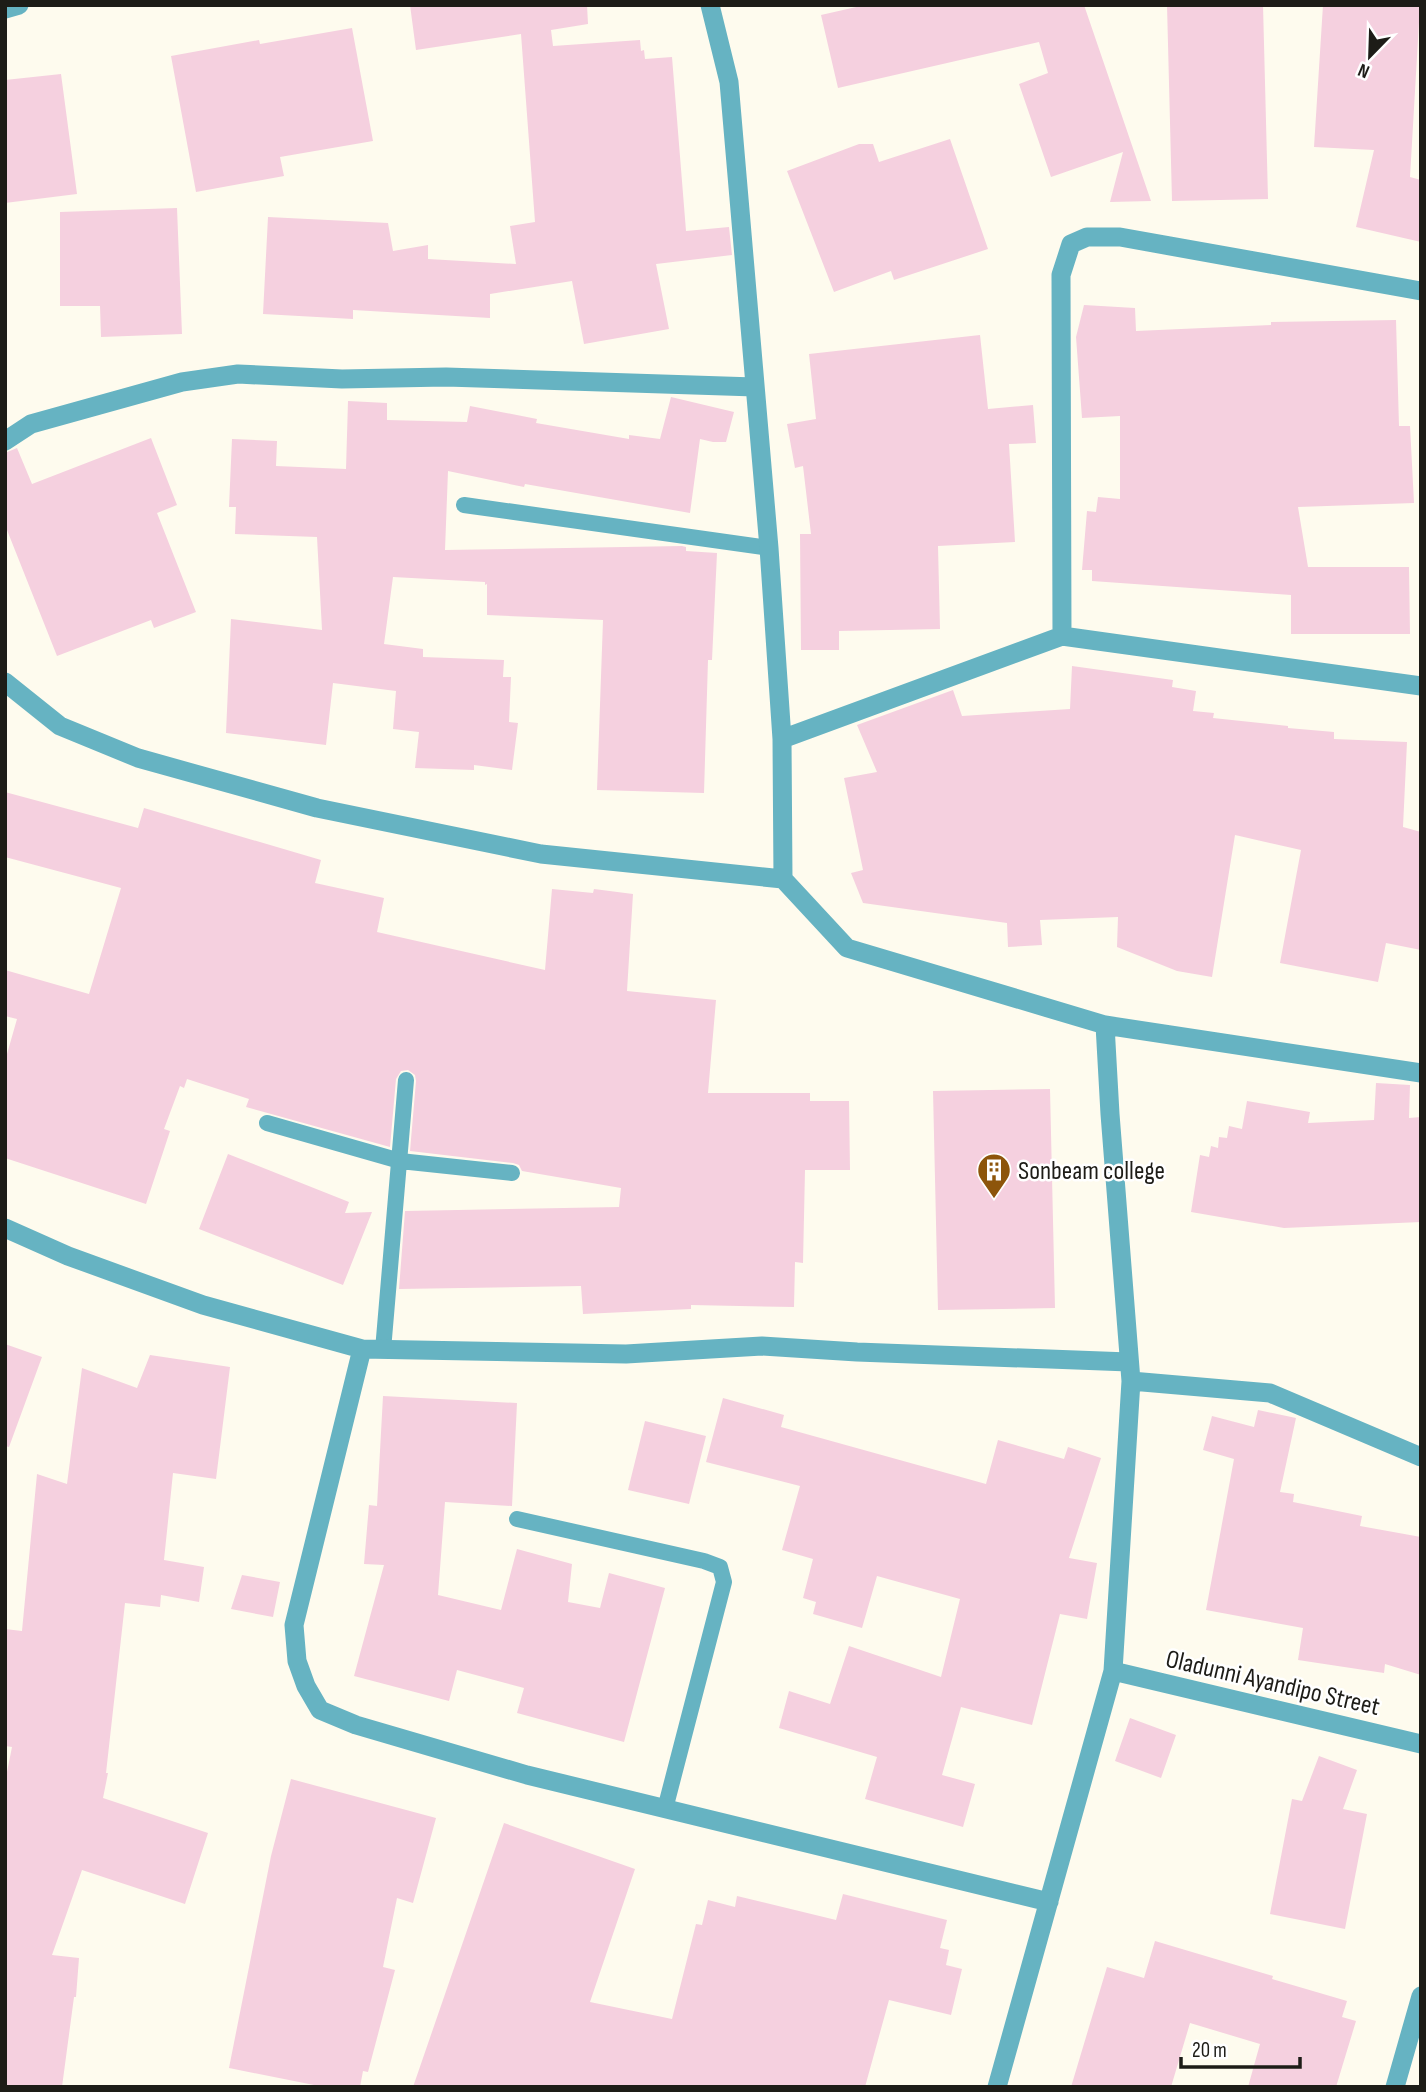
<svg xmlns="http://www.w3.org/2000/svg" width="1426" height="2092" viewBox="0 0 1426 2092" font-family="'Sofia Sans Condensed',sans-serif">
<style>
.building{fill:#f5d0df}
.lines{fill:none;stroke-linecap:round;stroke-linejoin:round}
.service{stroke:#66b3c2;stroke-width:16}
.minor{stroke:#66b3c2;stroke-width:19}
.labels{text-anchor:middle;stroke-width:5;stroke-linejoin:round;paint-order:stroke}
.poi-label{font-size:26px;fill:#1d1c17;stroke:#fff;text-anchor:start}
.street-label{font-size:26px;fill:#1d1c17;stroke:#fff}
</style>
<rect width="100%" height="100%" fill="#fefbee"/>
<!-- building -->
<path class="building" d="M 410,5 L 587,5 L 588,24 L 551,30 L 553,46 L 640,40 L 641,51 L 644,50 L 645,59 L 672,57 L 686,231 L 729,227 L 732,255 L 656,264 L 669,329 L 584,344 L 572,281 L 490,294 L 490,318 L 353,310 L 353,319 L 263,314 L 268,217 L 388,223 L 393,251 L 428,245 L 428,259 L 516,264 L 510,226 L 535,222 L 521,34 L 416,50 Z
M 865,5 L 1084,5 L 1151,201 L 1110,202 L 1123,152 L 1051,177 L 1019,84 L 1048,73 L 1039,42 L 838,88 L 821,15 Z
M 1167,5 L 1263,5 L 1268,199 L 1172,201 Z
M 1323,5 L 1420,5 L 1410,177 L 1421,180 L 1421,242 L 1356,227 L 1374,150 L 1314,147 Z
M 352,28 L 373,141 L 280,157 L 284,176 L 196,192 L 171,56 L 259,40 L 260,44 Z
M 61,74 L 77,194 L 5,203 L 5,80 Z
M 950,139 L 988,249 L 894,280 L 891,271 L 834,292 L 787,171 L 859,144 L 873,144 L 879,162 Z
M 177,208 L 182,334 L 101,337 L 100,306 L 60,306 L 60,212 Z
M 1084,305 L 1135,308 L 1136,331 L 1271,325 L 1271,322 L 1396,320 L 1399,426 L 1410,426 L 1414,503 L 1298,507 L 1308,567 L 1409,567 L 1410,634 L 1291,634 L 1291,595 L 1092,581 L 1092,570 L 1082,570 L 1087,511 L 1096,512 L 1098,497 L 1120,499 L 1120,416 L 1082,418 L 1076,337 Z
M 980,335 L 988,409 L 1033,405 L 1036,443 L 1009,444 L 1015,542 L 938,546 L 940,629 L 839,631 L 839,650 L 801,650 L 800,534 L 811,534 L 803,466 L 795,468 L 787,424 L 816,419 L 809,354 Z
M 671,397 L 734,412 L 726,442 L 713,442 L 700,439 L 690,513 L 525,484 L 524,487 L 448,471 L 445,550 L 682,546 L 686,547 L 686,551 L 717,553 L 712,660 L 708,660 L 704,793 L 597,790 L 603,620 L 487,615 L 487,584 L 485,585 L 485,582 L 393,577 L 384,644 L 423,649 L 423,657 L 504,660 L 503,677 L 511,677 L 509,722 L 518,723 L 512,770 L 474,765 L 474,770 L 415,768 L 419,732 L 393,729 L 396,691 L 333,683 L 326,745 L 226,733 L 231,619 L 322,630 L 317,537 L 235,534 L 236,507 L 229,507 L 232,439 L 277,441 L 276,466 L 346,469 L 348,401 L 387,403 L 387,420 L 467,422 L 470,406 L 537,419 L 536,423 L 629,439 L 629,435 L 660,439 Z
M 151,438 L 177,505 L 157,513 L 196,612 L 154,628 L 151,620 L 57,656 L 5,525 L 5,453 L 17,448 L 32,484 Z
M 1072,666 L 1173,680 L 1172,687 L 1196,691 L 1193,711 L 1214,713 L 1213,718 L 1288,726 L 1288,728 L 1334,732 L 1334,739 L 1407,742 L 1403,827 L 1421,832 L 1421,950 L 1386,943 L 1378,982 L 1280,963 L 1301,850 L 1235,835 L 1212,977 L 1177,971 L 1117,947 L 1118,917 L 1040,920 L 1042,945 L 1008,947 L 1007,923 L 863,903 L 851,873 L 863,870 L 844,778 L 877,772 L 857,725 L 953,690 L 962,716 L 1070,709 Z
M 5,792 L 138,828 L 144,808 L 321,860 L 315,883 L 384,898 L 377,932 L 545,970 L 552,889 L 593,893 L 594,889 L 633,894 L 627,991 L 716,1000 L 708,1093 L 810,1093 L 810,1101 L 849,1101 L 850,1170 L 805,1170 L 803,1263 L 795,1262 L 794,1307 L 691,1305 L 691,1309 L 583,1314 L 581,1286 L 399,1289 L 405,1211 L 619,1207 L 621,1188 L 522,1171 L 519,1165 L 513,1163 L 410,1151 L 416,1081 L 415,1075 L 408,1070 L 401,1071 L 396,1079 L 390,1147 L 246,1107 L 249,1099 L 187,1079 L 184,1088 L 180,1086 L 164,1129 L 170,1131 L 146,1204 L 5,1158 L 5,1061 L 17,1019 L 5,1016 L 5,970 L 89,994 L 121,888 L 5,857 Z
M 1376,1083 L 1410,1085 L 1409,1118 L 1421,1117 L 1421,1222 L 1284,1228 L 1191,1212 L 1200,1155 L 1209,1157 L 1211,1146 L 1218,1148 L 1219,1137 L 1227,1138 L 1229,1126 L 1242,1129 L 1247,1101 L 1310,1112 L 1308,1123 L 1374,1120 Z
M 1050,1089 L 1055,1308 L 938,1310 L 933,1091 Z
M 228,1154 L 349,1202 L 345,1213 L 372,1212 L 343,1285 L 199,1229 Z
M 5,1344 L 42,1357 L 9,1447 L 5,1446 Z
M 150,1355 L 230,1367 L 216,1479 L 173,1473 L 164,1560 L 204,1567 L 199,1602 L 161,1595 L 160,1607 L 125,1603 L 106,1773 L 108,1773 L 103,1798 L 208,1833 L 185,1904 L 82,1870 L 52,1955 L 79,1958 L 76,1997 L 74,1997 L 62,2087 L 5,2087 L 5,1782 L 12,1747 L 5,1746 L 5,1629 L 22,1631 L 37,1474 L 67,1484 L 82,1368 L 137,1388 Z
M 383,1396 L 517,1403 L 512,1506 L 445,1502 L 438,1595 L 501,1610 L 517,1549 L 572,1564 L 568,1602 L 600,1608 L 609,1573 L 665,1588 L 624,1742 L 517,1713 L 524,1688 L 457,1670 L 449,1701 L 354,1676 L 384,1565 L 364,1564 L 369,1505 L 377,1506 Z
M 723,1398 L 784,1415 L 781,1427 L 986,1484 L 998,1440 L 1064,1459 L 1068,1447 L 1101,1458 L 1069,1558 L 1097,1563 L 1087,1619 L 1060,1614 L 1032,1725 L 961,1707 L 942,1775 L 975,1784 L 963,1827 L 865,1799 L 877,1757 L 779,1728 L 789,1691 L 830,1704 L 849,1646 L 941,1677 L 960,1599 L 877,1576 L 862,1628 L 813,1614 L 816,1602 L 803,1598 L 813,1559 L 782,1550 L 800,1486 L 706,1462 Z
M 1258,1410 L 1296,1418 L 1280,1492 L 1294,1494 L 1293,1502 L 1362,1516 L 1360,1526 L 1421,1537 L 1421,1675 L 1385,1664 L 1384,1673 L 1298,1660 L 1303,1628 L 1206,1610 L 1234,1459 L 1203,1450 L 1212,1416 L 1254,1427 Z
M 645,1421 L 706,1436 L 689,1504 L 628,1490 Z
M 242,1575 L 280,1582 L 273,1617 L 231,1609 Z
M 1130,1718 L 1176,1735 L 1161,1778 L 1115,1761 Z
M 1319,1756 L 1357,1770 L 1343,1809 L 1367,1814 L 1345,1929 L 1270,1914 L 1292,1799 L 1302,1801 Z
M 291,1779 L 436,1818 L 413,1903 L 397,1898 L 383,1967 L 395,1970 L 368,2072 L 363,2071 L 360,2087 L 324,2087 L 229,2068 L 271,1856 Z
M 504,1823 L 635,1869 L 590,2002 L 672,2019 L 696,1924 L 702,1925 L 708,1900 L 735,1907 L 737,1896 L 836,1920 L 843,1894 L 947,1920 L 940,1948 L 949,1950 L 946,1965 L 962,1969 L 951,2015 L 889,2000 L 865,2087 L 413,2087 Z
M 1155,1941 L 1273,1976 L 1272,1979 L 1347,2001 L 1342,2017 L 1356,2021 L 1336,2087 L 1248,2087 L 1260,2044 L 1190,2023 L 1171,2087 L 1071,2087 L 1107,1967 L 1144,1978 Z"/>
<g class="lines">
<!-- service -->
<path class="service" d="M 464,505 L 769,548
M 267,1123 L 400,1161 L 512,1173
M 383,1350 L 406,1080
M 517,1519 L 704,1561 L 720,1567 L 724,1582 L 665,1809"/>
<!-- minor -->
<path class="minor" d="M 710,5 L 729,82 L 769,548 L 782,739 L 783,879 L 847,948 L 1105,1025 L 1421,1073
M 5,9 L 19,5
M 5,441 L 31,424 L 182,382 L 238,374 L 342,379 L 446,377 L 755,387
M 1062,636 L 1061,275 L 1071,244 L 1087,237 L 1120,237 L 1421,291
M 5,682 L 60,726 L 138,758 L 317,808 L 541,854 L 783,879
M 782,739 L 1062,636 L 1421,686
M 5,1228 L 68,1256 L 203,1305 L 362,1349 L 626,1354 L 762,1346 L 857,1352 L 1129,1362
M 362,1349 L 294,1625 L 297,1661 L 306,1686 L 320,1710 L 356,1725 L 527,1775 L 1049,1902
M 1131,1381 L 1270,1393 L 1421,1457
M 1113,1671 L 1421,1744
M 997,2087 L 1113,1671 L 1131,1381 L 1110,1114 L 1105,1025
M 1395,2087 L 1421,1996"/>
</g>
<!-- icons -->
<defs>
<g id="building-pin" transform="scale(1.75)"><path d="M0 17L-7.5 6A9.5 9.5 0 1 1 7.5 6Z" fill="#8d550b" stroke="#fff"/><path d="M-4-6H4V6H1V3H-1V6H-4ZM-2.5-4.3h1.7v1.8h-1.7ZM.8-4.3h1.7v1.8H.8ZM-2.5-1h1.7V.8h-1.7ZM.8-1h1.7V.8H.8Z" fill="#fff"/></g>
</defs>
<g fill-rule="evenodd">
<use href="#building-pin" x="994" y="1170"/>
</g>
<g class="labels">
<!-- poi labels -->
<g class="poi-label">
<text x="1018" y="1179">Sonbeam college</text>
</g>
<!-- street labels -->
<g class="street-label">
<text transform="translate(1273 1682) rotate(13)" y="9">Oladunni Ayandipo Street</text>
</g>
</g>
<!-- border -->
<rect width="1426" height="2092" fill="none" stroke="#1d1c17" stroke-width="14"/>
<!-- north arrow -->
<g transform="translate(1370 56) rotate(203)" stroke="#ffffff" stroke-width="5" paint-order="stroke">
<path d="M0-5L12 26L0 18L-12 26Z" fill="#1d1c17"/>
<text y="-10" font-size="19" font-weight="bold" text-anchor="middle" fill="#1d1c17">N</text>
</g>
<!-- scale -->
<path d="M1181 2057v10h119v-10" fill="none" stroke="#1d1c17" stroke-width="3.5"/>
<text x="1192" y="2057" font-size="21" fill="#1d1c17" stroke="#ffffff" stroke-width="5" paint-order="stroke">20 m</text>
</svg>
